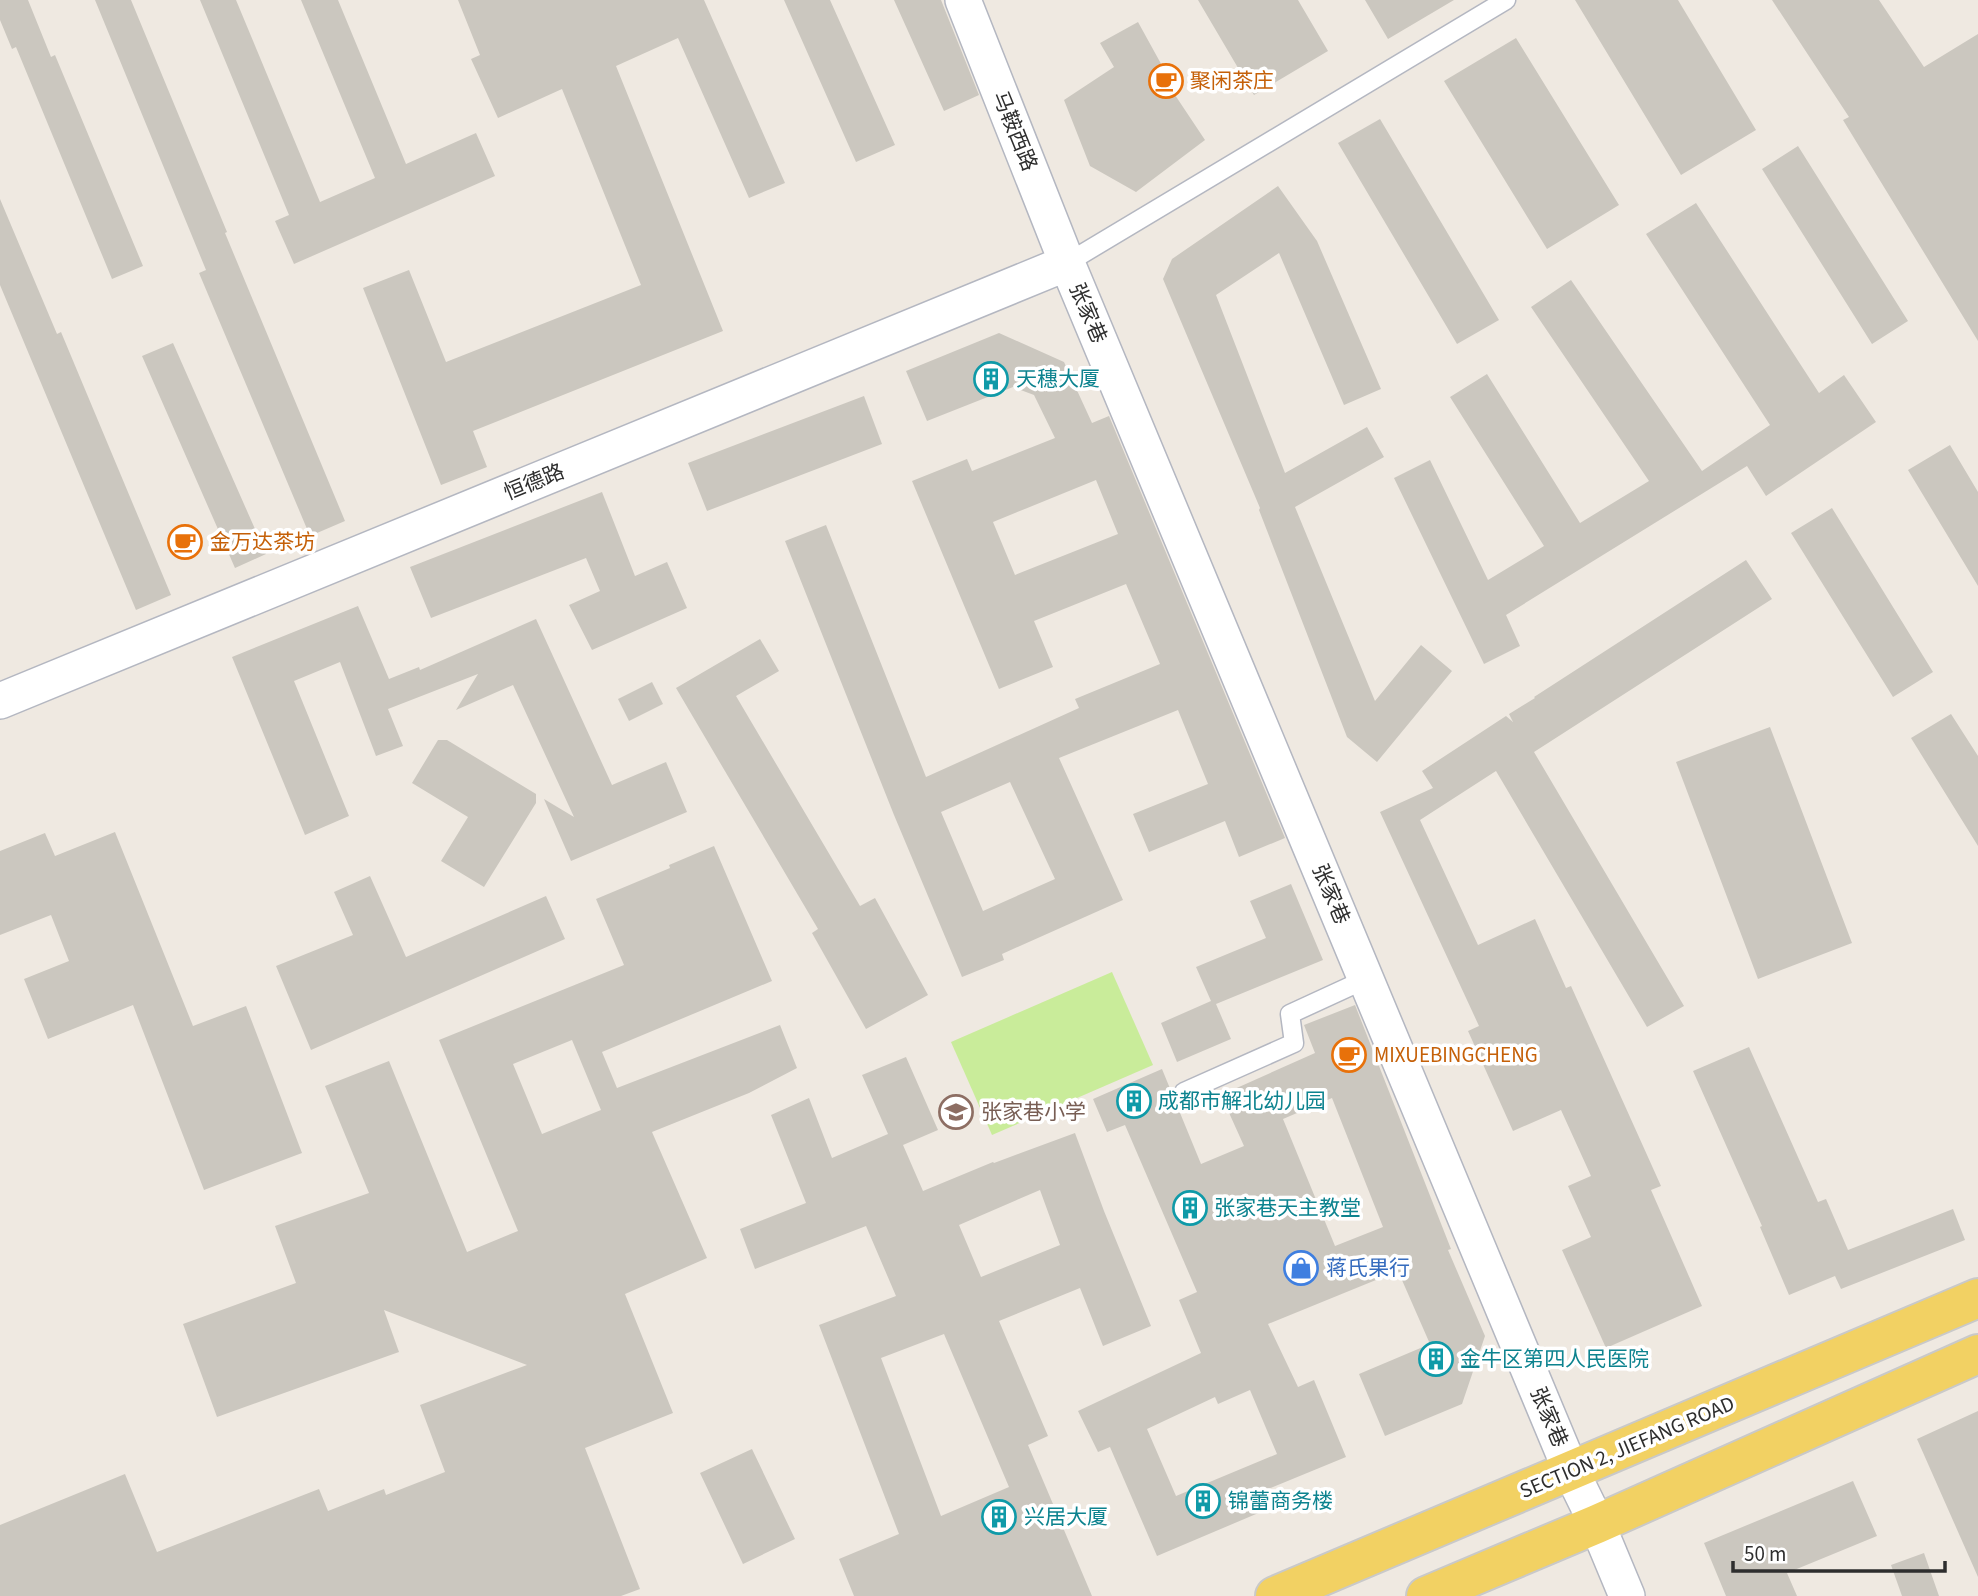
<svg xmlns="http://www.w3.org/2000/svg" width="1978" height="1596" viewBox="0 0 1978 1596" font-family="'Source Sans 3','Noto Sans SC',sans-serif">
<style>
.pitch{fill:#c9ec9a}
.building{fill:#cbc7bf;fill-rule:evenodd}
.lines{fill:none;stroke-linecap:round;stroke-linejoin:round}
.service-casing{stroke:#b4b7c1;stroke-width:21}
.minor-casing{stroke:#b4b7c1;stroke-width:38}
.primary-casing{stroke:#c9c9c9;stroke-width:42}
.service{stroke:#fff;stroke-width:18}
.minor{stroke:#fff;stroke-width:35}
.primary{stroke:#f2d163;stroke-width:38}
.labels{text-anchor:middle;stroke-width:7;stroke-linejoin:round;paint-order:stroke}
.food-label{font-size:21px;fill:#c56008;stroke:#fff;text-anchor:start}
.street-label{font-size:21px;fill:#2e2e2e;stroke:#fff}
.culture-label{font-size:21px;fill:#0d838f;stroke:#fff;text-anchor:start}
.education-label{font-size:21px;fill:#785e54;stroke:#fff;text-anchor:start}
.shop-label{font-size:21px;fill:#366cbe;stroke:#fff;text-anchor:start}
</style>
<rect width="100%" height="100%" fill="#efe9e1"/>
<!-- pitch -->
<path class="pitch" d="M 1112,972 L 1153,1065 L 992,1135 L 951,1042 Z"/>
<!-- building -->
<path class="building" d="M 0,0 L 28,0 L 51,57 L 55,55 L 143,266 L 112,279 L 16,47 L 12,49 L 0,20 Z
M 95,0 L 131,0 L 227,232 L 225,233 L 345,521 L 310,536 L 199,273 L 206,270 Z
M 200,0 L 236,0 L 320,202 L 375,178 L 301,0 L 338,0 L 406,164 L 476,133 L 495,176 L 294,264 L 275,221 L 289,215 Z
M 458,0 L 704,0 L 785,183 L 749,198 L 678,38 L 616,66 L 723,331 L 473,431 L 487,467 L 441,485 L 363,288 L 409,270 L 446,362 L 641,285 L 562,89 L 498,118 L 471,59 L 480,55 Z
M 784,0 L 830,0 L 895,145 L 856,162 Z
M 894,0 L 941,0 L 979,95 L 944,111 Z
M 1198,0 L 1298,0 L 1328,51 L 1254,95 Z
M 1365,0 L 1454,0 L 1388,39 Z
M 1575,0 L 1678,0 L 1756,130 L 1681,175 Z
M 1772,0 L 1879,0 L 1924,67 L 1978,34 L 1978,341 L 1843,120 L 1849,117 Z
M 1138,22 L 1165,71 L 1161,74 L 1205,140 L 1136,192 L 1090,166 L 1064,100 L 1114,67 L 1100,43 Z
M 1516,38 L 1619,205 L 1547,249 L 1444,81 Z
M 1380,119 L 1499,320 L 1457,344 L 1338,143 Z
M 1798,146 L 1908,321 L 1872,344 L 1762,169 Z
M 1278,186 L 1317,241 L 1381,389 L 1344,405 L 1279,253 L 1216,295 L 1285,473 L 1367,427 L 1384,457 L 1295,507 L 1375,701 L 1421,645 L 1452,671 L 1377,762 L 1347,737 L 1259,510 L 1260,508 L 1163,279 L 1172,259 Z
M 0,199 L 57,334 L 61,332 L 171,595 L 136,610 L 0,285 Z
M 1696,203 L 1819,393 L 1844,375 L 1876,422 L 1766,496 L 1747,466 L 1506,615 L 1520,646 L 1484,664 L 1394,478 L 1430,460 L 1488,580 L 1544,546 L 1450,397 L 1487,374 L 1580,523 L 1649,481 L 1531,307 L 1571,280 L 1702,471 L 1770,425 L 1646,234 Z
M 999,333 L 1064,362 L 1092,423 L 1109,416 L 1285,838 L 1239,857 L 1225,821 L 1149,852 L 1133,814 L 1208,784 L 1178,710 L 1059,758 L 1123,900 L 1002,954 L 1004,960 L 962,977 L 894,815 L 785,541 L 826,525 L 926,777 L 1079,708 L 1075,699 L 1160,664 L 1126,584 L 1034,621 L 1053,667 L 999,689 L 912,481 L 967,459 L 972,471 L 1055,438 L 1034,395 L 1013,387 L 927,421 L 906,371 ZM 1096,480 L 1118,534 L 1015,575 L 993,522 ZM 1010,782 L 1055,879 L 983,911 L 941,812 Z
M 173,343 L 266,554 L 235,568 L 142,356 Z
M 864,396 L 882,444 L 707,511 L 688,463 Z
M 1950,445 L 1978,492 L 1978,586 L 1908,470 Z
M 602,492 L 635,576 L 667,562 L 687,608 L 592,650 L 569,605 L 600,591 L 586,558 L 431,618 L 410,567 Z
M 1832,508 L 1933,672 L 1893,697 L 1791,533 Z
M 1746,560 L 1772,599 L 1534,752 L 1684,1006 L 1647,1027 L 1496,771 L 1420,820 L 1478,945 L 1535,919 L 1566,988 L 1571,986 L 1661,1186 L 1651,1190 L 1702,1306 L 1606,1348 L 1562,1250 L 1591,1237 L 1568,1186 L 1591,1176 L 1561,1110 L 1513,1131 L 1468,1031 L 1479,1026 L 1380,812 L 1433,788 L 1422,771 L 1506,716 L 1513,722 L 1509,714 L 1535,698 L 1534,697 Z
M 358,606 L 389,679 L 419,667 L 420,670 L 536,619 L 612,785 L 666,762 L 687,812 L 571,861 L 544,799 L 574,817 L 513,685 L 456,710 L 478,674 L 388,709 L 403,746 L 376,756 L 340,662 L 294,681 L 349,816 L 305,835 L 232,657 Z
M 760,639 L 779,671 L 736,696 L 860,906 L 875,898 L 928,995 L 866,1029 L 812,933 L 818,929 L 676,688 Z
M 652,682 L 663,704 L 629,721 L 618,699 Z
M 1951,714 L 1978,756 L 1978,846 L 1911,738 Z
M 1770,727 L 1852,943 L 1758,979 L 1676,762 Z
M 438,740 L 447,740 L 536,794 L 536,803 L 484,887 L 441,861 L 468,817 L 412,783 Z
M 115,832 L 193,1026 L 246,1006 L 302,1153 L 204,1190 L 133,1005 L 48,1039 L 24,979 L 69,961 L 51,915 L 0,935 L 0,851 L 45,833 L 55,856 Z
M 714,846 L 772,981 L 602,1052 L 617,1088 L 780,1025 L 797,1068 L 749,1093 L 652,1132 L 707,1258 L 625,1294 L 673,1413 L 585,1448 L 640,1589 L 621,1596 L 0,1596 L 0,1525 L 125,1474 L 157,1552 L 319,1489 L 328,1511 L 384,1489 L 386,1495 L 445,1472 L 420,1405 L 527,1365 L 384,1310 L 399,1352 L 217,1417 L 183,1324 L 296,1283 L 275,1226 L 369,1193 L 325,1086 L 389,1061 L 467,1252 L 518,1231 L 439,1040 L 624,965 L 596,899 L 670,868 L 669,865 ZM 572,1040 L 601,1110 L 542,1134 L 513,1064 Z
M 370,876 L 406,957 L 546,896 L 565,939 L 311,1050 L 276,966 L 353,935 L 334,892 Z
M 1291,884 L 1323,960 L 1216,1004 L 1231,1039 L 1177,1062 L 1161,1023 L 1211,1001 L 1196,967 L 1266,938 L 1250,901 Z
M 1355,1005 L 1451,1249 L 1448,1250 L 1485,1336 L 1462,1404 L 1385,1436 L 1359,1374 L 1430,1344 L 1398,1271 L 1268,1324 L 1298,1387 L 1314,1380 L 1346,1457 L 1268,1489 L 1275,1506 L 1157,1556 L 1110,1447 L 1098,1452 L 1078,1411 L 1201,1353 L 1179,1300 L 1197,1292 L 1125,1125 L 1107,1132 L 1093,1099 L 1162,1069 L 1201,1164 L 1244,1146 L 1221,1095 L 1315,1053 L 1304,1025 ZM 1332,1098 L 1383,1227 L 1335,1246 L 1283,1119 ZM 1250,1390 L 1277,1454 L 1176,1496 L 1147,1429 L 1215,1397 L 1218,1404 Z
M 1749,1047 L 1818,1202 L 1826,1199 L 1848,1250 L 1953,1209 L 1965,1240 L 1841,1289 L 1835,1276 L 1789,1295 L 1760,1227 L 1762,1226 L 1693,1071 Z
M 906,1057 L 938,1130 L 903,1145 L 923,1191 L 993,1162 L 994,1163 L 1075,1133 L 1104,1211 L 1151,1326 L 1103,1346 L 1080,1288 L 999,1321 L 1048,1436 L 1028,1445 L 1092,1596 L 854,1596 L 839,1559 L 899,1534 L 819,1325 L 896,1296 L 866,1226 L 755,1269 L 740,1229 L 806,1203 L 771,1115 L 809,1098 L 832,1158 L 888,1134 L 862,1075 ZM 1040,1190 L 1060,1245 L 981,1277 L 959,1225 ZM 944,1334 L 1009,1487 L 941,1516 L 881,1358 Z
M 1978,1411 L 1978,1577 L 1917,1439 Z
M 752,1449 L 795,1539 L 743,1564 L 700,1473 Z
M 1853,1481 L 1877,1536 L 1787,1573 L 1797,1596 L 1726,1596 L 1704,1543 Z
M 1924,1553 L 1939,1596 L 1902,1596 L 1891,1565 Z"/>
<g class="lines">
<!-- service casing -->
<g class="service-casing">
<path id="service" d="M 1067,263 L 1506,0
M 1184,1092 L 1294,1043 L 1290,1014 L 1366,979"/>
</g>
<!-- minor casing -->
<g class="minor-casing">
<path id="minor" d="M 963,0 L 1067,263 L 1571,1471 L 1597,1524 L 1627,1596
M 0,701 L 1067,263"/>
</g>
<!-- primary casing -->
<g class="primary-casing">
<path id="primary" d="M 1275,1596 L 1978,1298
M 1426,1596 L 1597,1524 L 1978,1354"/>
</g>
<!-- service -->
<use href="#service" class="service"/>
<!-- minor -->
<use href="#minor" class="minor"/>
<!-- primary -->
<use href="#primary" class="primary"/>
</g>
<!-- icons -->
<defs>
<g id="cafe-ring" transform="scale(1.75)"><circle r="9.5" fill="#fff" stroke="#e8710a" stroke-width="1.5"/><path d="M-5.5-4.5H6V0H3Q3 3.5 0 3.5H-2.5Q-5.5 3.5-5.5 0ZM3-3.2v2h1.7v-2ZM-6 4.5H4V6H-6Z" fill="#e8710a"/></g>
<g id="building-ring" transform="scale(1.75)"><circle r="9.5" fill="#fff" stroke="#0f9aa8" stroke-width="1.5"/><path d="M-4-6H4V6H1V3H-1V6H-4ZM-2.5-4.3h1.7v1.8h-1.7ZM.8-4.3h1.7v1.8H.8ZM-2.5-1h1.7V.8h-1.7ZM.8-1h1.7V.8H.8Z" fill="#0f9aa8"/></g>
<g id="school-ring" transform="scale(1.75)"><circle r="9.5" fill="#fff" stroke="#8d6e63" stroke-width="1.5"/><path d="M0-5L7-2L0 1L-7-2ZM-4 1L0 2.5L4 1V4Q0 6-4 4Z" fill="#8d6e63"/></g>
<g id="shop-ring" transform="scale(1.75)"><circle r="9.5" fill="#fff" stroke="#3f7fe0" stroke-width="1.5"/><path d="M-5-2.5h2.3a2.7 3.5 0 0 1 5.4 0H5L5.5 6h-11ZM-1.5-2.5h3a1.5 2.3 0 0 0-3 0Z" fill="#3f7fe0"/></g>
</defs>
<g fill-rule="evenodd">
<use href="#cafe-ring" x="1166" y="81"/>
<use href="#building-ring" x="991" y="379"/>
<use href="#cafe-ring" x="185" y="542"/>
<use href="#cafe-ring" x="1349" y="1055"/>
<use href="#building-ring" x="1134" y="1101"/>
<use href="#school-ring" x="956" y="1112"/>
<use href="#building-ring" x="1190" y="1208"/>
<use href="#shop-ring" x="1301" y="1268"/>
<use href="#building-ring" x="1436" y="1359"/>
<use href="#building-ring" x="1203" y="1501"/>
<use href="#building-ring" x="999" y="1517"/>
</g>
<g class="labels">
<!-- food labels -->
<g class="food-label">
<text x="1190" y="88">聚闲茶庄</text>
<text x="210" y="549">金万达茶坊</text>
<text x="1374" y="1062">MIXUEBINGCHENG</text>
</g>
<!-- street labels -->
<g class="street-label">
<text transform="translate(1015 131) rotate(68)" y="7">马鞍西路</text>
<text transform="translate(1088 313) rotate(67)" y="7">张家巷</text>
<text transform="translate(534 482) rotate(-22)" y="7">恒德路</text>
<text transform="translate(1331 894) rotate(67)" y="7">张家巷</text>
<text transform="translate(1549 1417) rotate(67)" y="7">张家巷</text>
<text transform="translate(1627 1447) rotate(-23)" y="7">SECTION 2, JIEFANG ROAD</text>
</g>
<!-- culture labels -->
<g class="culture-label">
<text x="1016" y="386">天穗大厦</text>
<text x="1158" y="1108">成都市解北幼儿园</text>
<text x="1214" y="1215">张家巷天主教堂</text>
<text x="1460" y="1366">金牛区第四人民医院</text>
<text x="1228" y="1508">锦蕾商务楼</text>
<text x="1024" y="1524">兴居大厦</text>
</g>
<!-- education labels -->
<g class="education-label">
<text x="981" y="1119">张家巷小学</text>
</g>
<!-- shop labels -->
<g class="shop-label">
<text x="1326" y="1275">蒋氏果行</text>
</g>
</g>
<!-- scale -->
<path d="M1733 1561v10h212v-10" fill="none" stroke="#2e2e2e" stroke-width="3.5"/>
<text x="1744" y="1561" font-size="21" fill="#2e2e2e" stroke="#ffffff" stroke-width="5" paint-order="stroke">50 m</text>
</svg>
